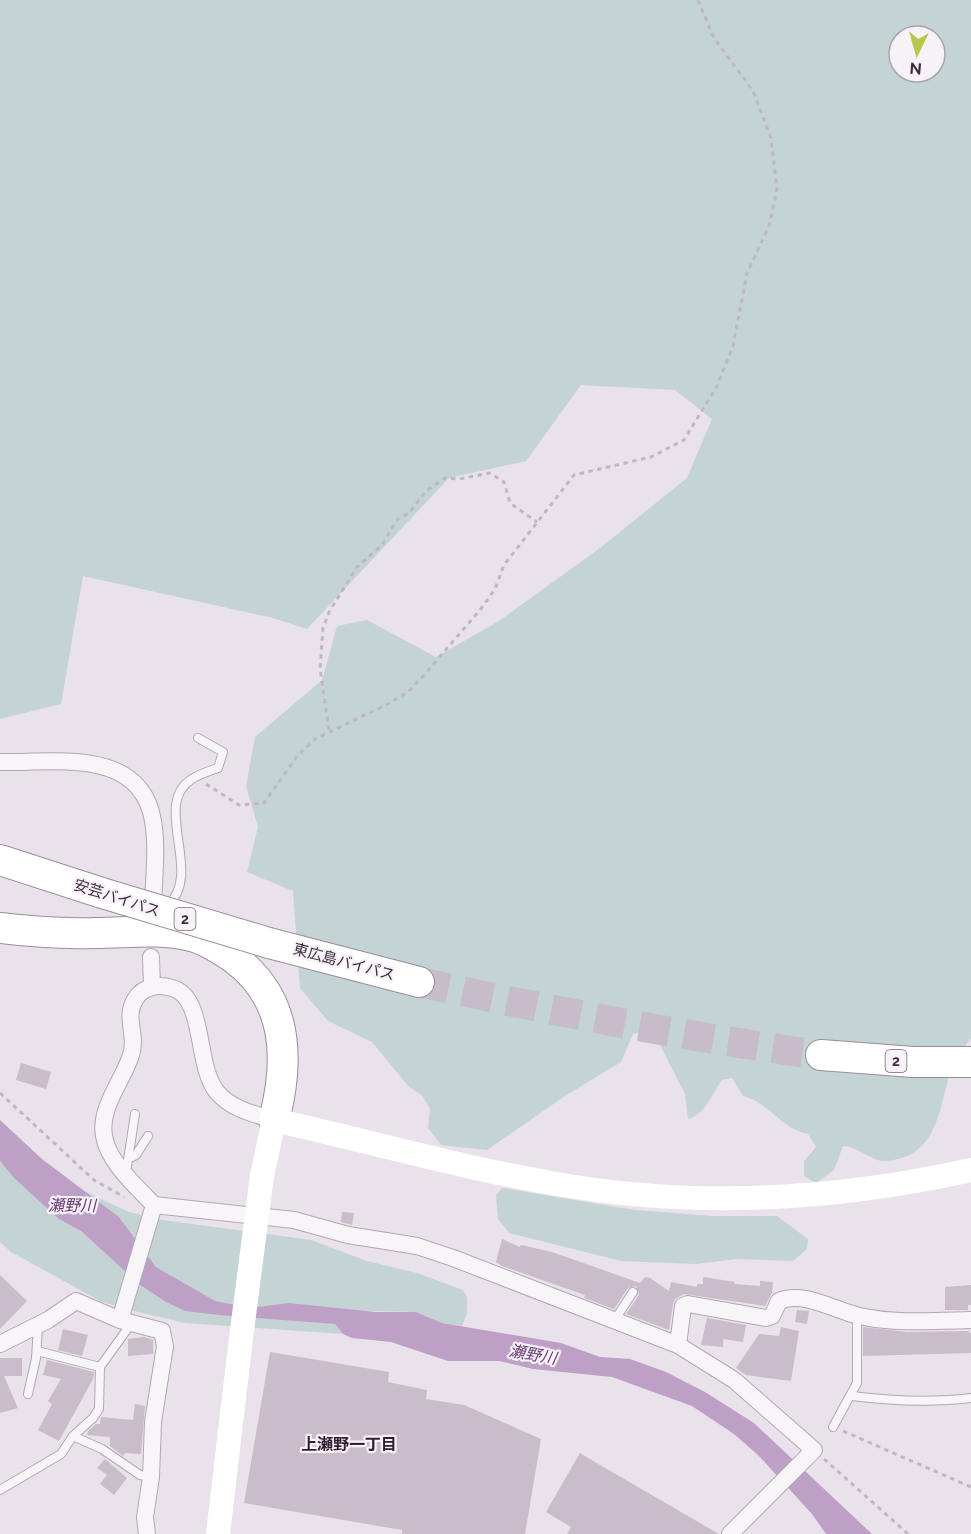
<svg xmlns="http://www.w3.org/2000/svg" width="971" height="1534" viewBox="0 0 971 1534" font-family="Raleway,'Noto Sans JP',sans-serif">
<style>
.green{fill:#c4d3d3;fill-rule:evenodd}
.water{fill:#bea0c7}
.building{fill:#c8bdc9}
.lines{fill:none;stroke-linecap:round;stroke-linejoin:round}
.highway-tunnel{stroke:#c7bdc8;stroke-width:30;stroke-dasharray:30 15;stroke-linecap:butt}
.lane-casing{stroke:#b2a7b4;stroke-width:10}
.street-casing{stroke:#b2a7b4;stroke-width:18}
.highway-casing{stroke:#9c8b9f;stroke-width:32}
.path{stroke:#c0b8c1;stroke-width:3;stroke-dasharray:4.5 4.5;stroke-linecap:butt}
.lane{stroke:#f8f5f8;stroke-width:8}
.street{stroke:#f8f5f8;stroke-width:16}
.secondary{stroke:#fff;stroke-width:24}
.highway{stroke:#fff;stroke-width:30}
.highway-bridge-casing{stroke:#9c8b9f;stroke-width:32;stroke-linecap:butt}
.secondary-bridge{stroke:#fff;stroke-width:24}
.highway-bridge{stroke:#fff;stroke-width:30}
.labels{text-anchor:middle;stroke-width:4.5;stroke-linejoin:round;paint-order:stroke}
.shield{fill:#f6f2f7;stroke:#756778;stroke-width:1.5}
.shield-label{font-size:14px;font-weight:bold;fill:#3e2b41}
.street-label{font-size:15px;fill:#3e2b41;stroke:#f6f2f7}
.water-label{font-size:16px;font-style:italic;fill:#673872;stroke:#f6f2f7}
.neighbourhood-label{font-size:16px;font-weight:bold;fill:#301d32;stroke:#f6f2f7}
</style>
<rect width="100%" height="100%" fill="#e9e2ea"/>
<!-- green -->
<path class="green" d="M 0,0 L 971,0 L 971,1038 C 965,1047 957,1055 953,1065 C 938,1104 941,1158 885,1161 C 874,1162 858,1147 843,1146 L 834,1170 L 816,1183 L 804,1176 L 804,1161 L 816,1147 L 808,1134 C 781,1129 770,1103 743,1096 L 732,1078 L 722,1080 C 711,1095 706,1114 688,1119 L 685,1094 L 653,1031 L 633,1034 L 621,1062 L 565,1096 L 487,1150 L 441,1145 L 428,1128 L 430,1109 L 422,1095 L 409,1087 L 372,1042 L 328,1021 L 300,988 L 293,891 L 247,872 L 258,827 L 246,786 L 255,737 L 322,680 L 337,626 L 367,620 L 436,657 L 499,621 L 600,548 L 687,478 L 712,419 L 675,390 L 581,385 L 526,461 L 449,478 L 307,629 L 273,618 L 83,576 L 61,704 L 0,719 ZM 899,36 L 935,36 L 935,72 L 899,72 Z
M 0,1161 L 14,1178 L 59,1218 L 81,1231 L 140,1285 L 166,1302 L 335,1324 L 343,1334 L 185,1323 L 142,1313 L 102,1302 L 11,1252 L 0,1242 Z
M 502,1188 L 635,1210 L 712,1216 L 777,1216 L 808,1239 L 807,1249 L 793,1261 L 737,1259 L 696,1264 L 621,1261 L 509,1233 L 498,1219 L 496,1195 Z
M 84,1191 L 129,1212 L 162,1220 L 311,1240 L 367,1261 L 417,1273 L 463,1290 L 467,1298 L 467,1314 L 462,1326 L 442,1323 L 416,1312 L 250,1308 L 215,1302 L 156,1267 L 119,1217 Z"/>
<!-- water -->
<path class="water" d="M 0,1120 L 42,1159 L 119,1217 L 156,1267 L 215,1301 L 250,1308 L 289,1303 L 376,1312 L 416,1312 L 442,1323 L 561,1343 L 600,1357 L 630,1359 L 666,1372 L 705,1392 L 754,1423 L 872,1534 L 826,1534 L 812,1514 L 759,1456 L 734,1434 L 692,1406 L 612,1377 L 533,1369 L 499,1361 L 448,1361 L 391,1342 L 352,1338 L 343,1334 L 335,1324 L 219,1315 L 185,1311 L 166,1302 L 140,1285 L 81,1231 L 59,1219 L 14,1178 L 0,1161 Z"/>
<!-- building -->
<path class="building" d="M 21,1063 L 51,1072 L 46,1089 L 16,1080 Z
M 342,1212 L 354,1213 L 352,1225 L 341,1222 Z
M 502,1239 L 520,1247 L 521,1245 L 552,1252 L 640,1283 L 645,1277 L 650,1278 L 669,1291 L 671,1282 L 697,1287 L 697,1284 L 703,1284 L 703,1277 L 735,1282 L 734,1284 L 760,1286 L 760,1281 L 773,1282 L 772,1293 L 765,1306 L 684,1294 L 675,1299 L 673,1304 L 669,1330 L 626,1314 L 639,1295 L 636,1286 L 628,1288 L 614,1309 L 584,1298 L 585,1295 L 502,1266 L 496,1262 Z
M 0,1275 L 27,1301 L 0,1329 Z
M 971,1285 L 971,1305 L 968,1305 L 968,1310 L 945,1310 L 945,1287 Z
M 797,1310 L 809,1311 L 807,1324 L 795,1322 Z
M 707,1318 L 746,1325 L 743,1342 L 723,1339 L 723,1347 L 701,1345 Z
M 781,1327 L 799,1331 L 791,1381 L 746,1375 L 736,1368 L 759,1334 L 779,1336 Z
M 863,1327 L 907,1332 L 968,1331 L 971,1334 L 971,1353 L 863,1356 Z
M 63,1329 L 88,1335 L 82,1356 L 58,1350 Z
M 144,1337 L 153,1340 L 153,1354 L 128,1356 L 128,1339 Z
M 270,1352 L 389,1372 L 388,1382 L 427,1390 L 426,1399 L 464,1405 L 541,1439 L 525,1534 L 402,1534 L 402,1530 L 244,1503 Z
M 0,1358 L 22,1358 L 22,1376 L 4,1376 L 18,1408 L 0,1413 Z
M 47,1360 L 94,1372 L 93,1379 L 59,1441 L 38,1430 L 52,1404 L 48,1401 L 61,1379 L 43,1375 Z
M 135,1404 L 145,1406 L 141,1454 L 125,1453 L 123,1456 L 110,1446 L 110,1437 L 87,1435 L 88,1431 L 96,1424 L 100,1424 L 101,1417 L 133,1420 Z
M 580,1453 L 600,1465 L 719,1534 L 567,1534 L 571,1527 L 546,1512 Z
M 105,1459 L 127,1478 L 114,1495 L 100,1484 L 107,1475 L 97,1468 Z"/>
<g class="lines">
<!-- highway-tunnel -->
<path class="highway-tunnel" d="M 419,982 C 553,1011 686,1037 821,1055"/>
<!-- lane casing -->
<g class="lane-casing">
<path id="lane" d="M 168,905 C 204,873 151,804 192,779 C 199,774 209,771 218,768 L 223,752 L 198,738
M 130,1158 L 136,1155 L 148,1136
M 126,1173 L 135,1114
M 614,1321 L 633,1292
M 37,1351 L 100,1367
M 28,1394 L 36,1358 L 38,1326
M 852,1396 C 892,1401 930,1403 971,1398
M 833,1427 L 857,1383 L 857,1315
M 73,1436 L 102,1449 L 140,1475 L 151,1477
M 0,1490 L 61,1454 L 73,1436 L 93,1418 L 99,1409 L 100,1367 L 131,1324"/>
</g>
<!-- street casing -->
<g class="street-casing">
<path id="street" d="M 0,762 C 55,763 141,747 153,821 C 158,850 153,884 153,913
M 151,957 L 152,987
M 274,1120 C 254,1114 231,1109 217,1092 C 195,1066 206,997 172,988 C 159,984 144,986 136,998 C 123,1017 138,1035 131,1055 C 123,1081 99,1107 104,1136 C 108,1162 137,1187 154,1205 L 294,1220 L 348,1235 L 417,1246 L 453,1258 L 678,1345 L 734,1380 L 814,1450 L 730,1534
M 120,1320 L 154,1205
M 0,1344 L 48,1320 L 76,1301 L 120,1320 L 162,1331 L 165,1346 L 153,1422 L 151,1477 L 145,1517 L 147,1534
M 678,1345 L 683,1306 L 688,1304 L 766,1318 L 772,1316 L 779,1301 C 800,1292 825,1305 846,1312 C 881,1325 934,1321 971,1320"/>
</g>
<!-- highway casing -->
<g class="highway-casing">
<path id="highway" d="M 0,860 L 102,893
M 0,928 C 32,932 63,934 95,933 C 127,933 160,928 191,936 C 207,940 222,950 235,959 C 288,999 290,1059 274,1120
M 269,943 L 419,982
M 821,1055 L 913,1062 L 971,1062"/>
</g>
<!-- path -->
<path class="path" d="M 329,730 L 320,669 L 323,628 L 329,612 L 357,567 L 382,545 L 397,520 L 409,513 L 426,491 L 445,478 L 459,479 L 490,473 L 504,482 L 510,503 L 537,522
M 206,784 L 239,805 L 264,803 L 298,755 L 315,739 L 388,704 L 408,692 L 424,675 L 480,610 L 495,589 L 504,565 L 574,475 L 651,457 L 684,440 L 717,386 L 733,346 L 747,273 L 769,226 L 777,189 L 771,138 L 753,91 L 714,38 L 698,0
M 0,1093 L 94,1180 L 124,1197
M 843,1431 L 971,1487
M 824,1459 L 908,1534"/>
<!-- lane -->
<use href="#lane" class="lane"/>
<!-- street -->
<use href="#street" class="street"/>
<!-- secondary -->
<path class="secondary" d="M 262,1176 L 274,1120 C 368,1141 462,1168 557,1184 C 694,1208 836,1200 971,1170
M 218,1534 L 241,1338"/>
<!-- highway -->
<use href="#highway" class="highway"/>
<!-- highway-bridge casing -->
<g class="highway-bridge-casing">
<path id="highway-bridge" d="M 102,893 L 269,943"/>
</g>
<!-- secondary-bridge -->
<path class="secondary-bridge" d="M 241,1338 L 262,1176"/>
<!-- highway-bridge -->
<use href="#highway-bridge" class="highway-bridge"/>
</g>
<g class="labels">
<!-- shield labels -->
<g class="shield">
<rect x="174.5" y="908" width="21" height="22" rx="4.5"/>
<rect x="885.5" y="1050" width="21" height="22" rx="4.5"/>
</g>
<g class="shield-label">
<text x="185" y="924">2</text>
<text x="896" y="1066">2</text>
</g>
<!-- street labels -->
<g class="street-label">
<text transform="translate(117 898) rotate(18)" y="5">安芸バイパス</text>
<text transform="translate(344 962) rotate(15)" y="5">東広島バイパス</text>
</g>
<!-- water labels -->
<g class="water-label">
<text x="72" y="1211">瀬野川</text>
<text transform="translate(533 1354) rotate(10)" y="6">瀬野川</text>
</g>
<!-- neighbourhood labels -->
<g class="neighbourhood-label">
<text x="349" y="1450">上瀬野一丁目</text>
</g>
</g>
<!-- north arrow -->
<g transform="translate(917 54) rotate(185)"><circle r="28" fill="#f6f2f7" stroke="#aca2ae" stroke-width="1.5"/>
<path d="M0-4.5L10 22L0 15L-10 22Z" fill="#bac650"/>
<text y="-9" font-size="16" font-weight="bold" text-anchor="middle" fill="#3e2b41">N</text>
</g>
</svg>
